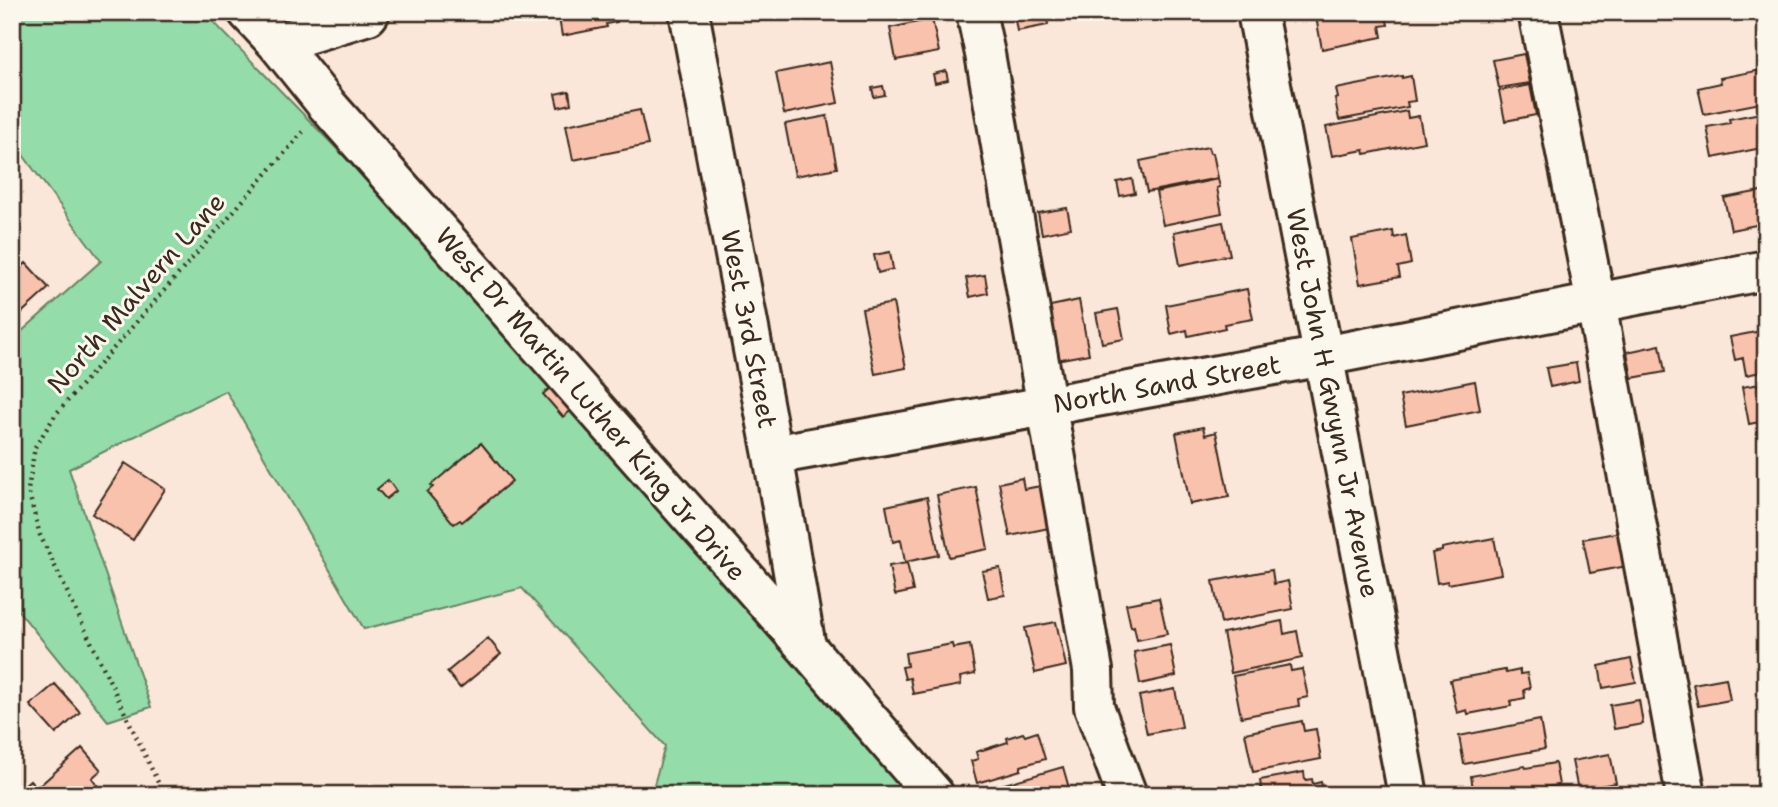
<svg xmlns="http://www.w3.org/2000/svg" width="1778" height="807" viewBox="0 0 1778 807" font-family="'Shantell Sans',sans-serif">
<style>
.green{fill:#94dcaa;stroke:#688364;stroke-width:2}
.building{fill:#f9c2ad;stroke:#3b2a1e;stroke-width:2}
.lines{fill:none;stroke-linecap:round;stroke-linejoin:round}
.minor-casing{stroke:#3b2a1e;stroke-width:44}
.path{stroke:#3b2a1e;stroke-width:4.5;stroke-dasharray:2 5;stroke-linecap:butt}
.minor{stroke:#fbf7ec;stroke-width:38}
.labels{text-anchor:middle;stroke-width:6;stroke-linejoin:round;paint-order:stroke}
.street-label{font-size:26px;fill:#3b2a1e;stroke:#fbf7ec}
</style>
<rect width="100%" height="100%" fill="#fae7d9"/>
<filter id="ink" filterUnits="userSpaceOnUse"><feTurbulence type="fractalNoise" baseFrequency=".0143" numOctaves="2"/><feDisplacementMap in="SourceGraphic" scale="14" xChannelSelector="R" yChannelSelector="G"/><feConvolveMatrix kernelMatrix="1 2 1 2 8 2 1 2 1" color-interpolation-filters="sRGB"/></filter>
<g filter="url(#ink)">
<!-- green -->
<path class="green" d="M 12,12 L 204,12 L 634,455 L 918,795 L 651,795 L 665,746 L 522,588 L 364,629 L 226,391 L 69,469 L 151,707 L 108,721 L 12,603 L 12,340 L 101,261 L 12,140 Z"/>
<!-- building -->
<path class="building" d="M 558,12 L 615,12 L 617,22 L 606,24 L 607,27 L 562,36 Z
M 1028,12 L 1046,12 L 1048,25 L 1017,31 L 1014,15 Z
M 1315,12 L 1385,12 L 1388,25 L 1380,26 L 1382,37 L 1322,49 Z
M 932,19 L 939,52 L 896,60 L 890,28 Z
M 1524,54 L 1530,83 L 1499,88 L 1493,60 Z
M 830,62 L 838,103 L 784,114 L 776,73 Z
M 1766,69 L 1766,102 L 1704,114 L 1698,88 L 1721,83 L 1720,78 Z
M 946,71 L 948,80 L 935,83 L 933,74 Z
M 1402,76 L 1402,78 L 1411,76 L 1415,101 L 1407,102 L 1408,107 L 1339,120 L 1335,99 L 1338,98 L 1336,89 Z
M 1530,85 L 1536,115 L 1505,121 L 1499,91 Z
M 883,86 L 885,95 L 874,97 L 872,88 Z
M 569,91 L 571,104 L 558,107 L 555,94 Z
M 640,110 L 648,145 L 573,160 L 566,125 Z
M 1407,111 L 1408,118 L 1419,116 L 1424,142 L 1365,154 L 1364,150 L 1332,156 L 1326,127 Z
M 1766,112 L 1766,147 L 1713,158 L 1707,127 L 1730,123 L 1729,119 Z
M 827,116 L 837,168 L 795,176 L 785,124 Z
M 1208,147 L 1210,153 L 1213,153 L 1218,178 L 1147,192 L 1140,161 Z
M 1132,179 L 1135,193 L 1120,196 L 1117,182 Z
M 1218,179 L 1220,187 L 1217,188 L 1222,213 L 1163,225 L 1156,192 Z
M 1766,190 L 1766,223 L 1731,230 L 1724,198 Z
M 1067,208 L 1071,228 L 1042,234 L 1038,213 Z
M 1223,222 L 1230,255 L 1180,265 L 1174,232 Z
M 1393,231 L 1394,238 L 1406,235 L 1411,264 L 1398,267 L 1400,277 L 1360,284 L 1352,239 Z
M 890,252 L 893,269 L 878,273 L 874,255 Z
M 26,263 L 49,288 L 18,316 L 12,310 L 12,276 Z
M 985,275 L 988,293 L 970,297 L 966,278 Z
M 1247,289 L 1253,319 L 1224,324 L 1225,328 L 1188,336 L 1187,330 L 1171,334 L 1166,305 Z
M 1079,300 L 1089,354 L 1056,360 L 1046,307 Z
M 893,303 L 906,368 L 875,374 L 862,309 Z
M 1118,309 L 1124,339 L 1102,343 L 1096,313 Z
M 1766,330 L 1766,371 L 1746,375 L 1743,358 L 1735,360 L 1730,337 Z
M 1660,345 L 1665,372 L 1632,378 L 1627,352 Z
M 1576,363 L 1579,381 L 1550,387 L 1546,368 Z
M 1475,381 L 1480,410 L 1406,425 L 1400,396 Z
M 1766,383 L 1766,421 L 1749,424 L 1742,387 Z
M 555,384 L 575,407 L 563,417 L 543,394 Z
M 1203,427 L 1205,435 L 1216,432 L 1229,497 L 1190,504 L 1176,433 Z
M 481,443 L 512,481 L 462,522 L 460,520 L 454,524 L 427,492 L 433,487 L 431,485 Z
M 125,463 L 165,489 L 133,540 L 92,514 Z
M 1022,478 L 1024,489 L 1041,486 L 1049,528 L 1010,536 L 999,483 Z
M 388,480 L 396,491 L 386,499 L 377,489 Z
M 976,487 L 988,549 L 949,557 L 937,495 Z
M 927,497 L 939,555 L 905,562 L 901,540 L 893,542 L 886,506 Z
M 1621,532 L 1627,566 L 1590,573 L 1583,539 Z
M 1494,538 L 1501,574 L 1448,584 L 1448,581 L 1437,583 L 1432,553 L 1442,551 L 1442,548 Z
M 907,563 L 913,591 L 895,595 L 889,566 Z
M 1000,568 L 1005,595 L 988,598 L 982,571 Z
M 1272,570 L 1274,584 L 1288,581 L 1293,609 L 1221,623 L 1213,581 Z
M 1159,598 L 1167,634 L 1137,640 L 1134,626 L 1131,627 L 1126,604 Z
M 1282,621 L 1284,634 L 1297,631 L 1302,658 L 1231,673 L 1223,633 Z
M 1056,622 L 1066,666 L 1035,673 L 1025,628 Z
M 488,638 L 501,654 L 460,688 L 447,672 Z
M 952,644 L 953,648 L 970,645 L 975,674 L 960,677 L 961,685 L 913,694 L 910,678 L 905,679 L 902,667 L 907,666 L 905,653 Z
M 1170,645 L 1176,676 L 1140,684 L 1134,652 Z
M 1631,659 L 1636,682 L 1603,688 L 1599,666 Z
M 1290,665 L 1291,671 L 1302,669 L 1308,697 L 1298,699 L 1299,706 L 1241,717 L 1233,676 Z
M 1505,670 L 1506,673 L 1520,670 L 1520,674 L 1527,673 L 1530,688 L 1524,690 L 1525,698 L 1510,701 L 1511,706 L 1468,714 L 1467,710 L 1457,713 L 1450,680 Z
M 1726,678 L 1730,700 L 1698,706 L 1693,684 Z
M 55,684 L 80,712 L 56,734 L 30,705 Z
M 1175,689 L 1182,727 L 1147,734 L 1139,696 Z
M 1639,700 L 1643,724 L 1614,729 L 1610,705 Z
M 1540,720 L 1545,749 L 1464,764 L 1459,736 Z
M 1302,721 L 1304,731 L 1316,729 L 1321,759 L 1253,772 L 1245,733 Z
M 1037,732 L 1045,759 L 1021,766 L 1021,770 L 977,783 L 971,761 L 978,759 L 976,752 L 1008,742 L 1007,738 L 1023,733 L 1025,736 Z
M 82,748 L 101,770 L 92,778 L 98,786 L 88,795 L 12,795 L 12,788 L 16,792 L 30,780 L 37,788 Z
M 1610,754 L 1616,783 L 1578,790 L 1572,761 Z
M 1555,763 L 1559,785 L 1547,787 L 1548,792 L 1535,795 L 1474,795 L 1471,776 L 1525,766 L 1526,768 Z
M 1063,767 L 1071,795 L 1000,795 L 998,786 Z
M 1304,772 L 1305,780 L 1312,779 L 1313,784 L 1321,782 L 1324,795 L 1262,795 L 1260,780 Z"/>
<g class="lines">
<!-- minor casing -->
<g class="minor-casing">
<path id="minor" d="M 248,12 L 277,43 L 327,105 L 806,647 L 934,795
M 689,12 L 773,455 L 806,647
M 976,12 L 985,54 L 1093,670 L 1094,707 L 1127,795
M 1257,12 L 1408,795
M 1538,12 L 1596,303 L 1686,795
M 277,43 L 368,15 L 370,12
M 773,455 L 1324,356 L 1766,270"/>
</g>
<!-- path -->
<path class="path" d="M 164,795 L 40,535 L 28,490 L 35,447 L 56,414 L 303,132"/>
<!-- minor -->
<use href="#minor" class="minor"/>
</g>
</g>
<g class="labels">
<!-- street labels -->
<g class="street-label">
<text transform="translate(136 293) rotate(-49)" y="9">North Malvern Lane</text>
<text transform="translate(749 329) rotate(79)" y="9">West 3rd Street</text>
<text transform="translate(1167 384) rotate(-10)" y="9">North Sand Street</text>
<text transform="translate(1333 403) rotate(79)" y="9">West John H Gwynn Jr Avenue</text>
<text transform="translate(591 404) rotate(49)" y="9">West Dr Martin Luther King Jr Drive</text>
</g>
</g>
<!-- margin -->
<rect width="1778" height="807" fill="none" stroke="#fbf7ec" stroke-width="42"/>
<rect x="21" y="21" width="1736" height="765" fill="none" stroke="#3b2a1e" stroke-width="2.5" filter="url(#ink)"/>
</svg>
